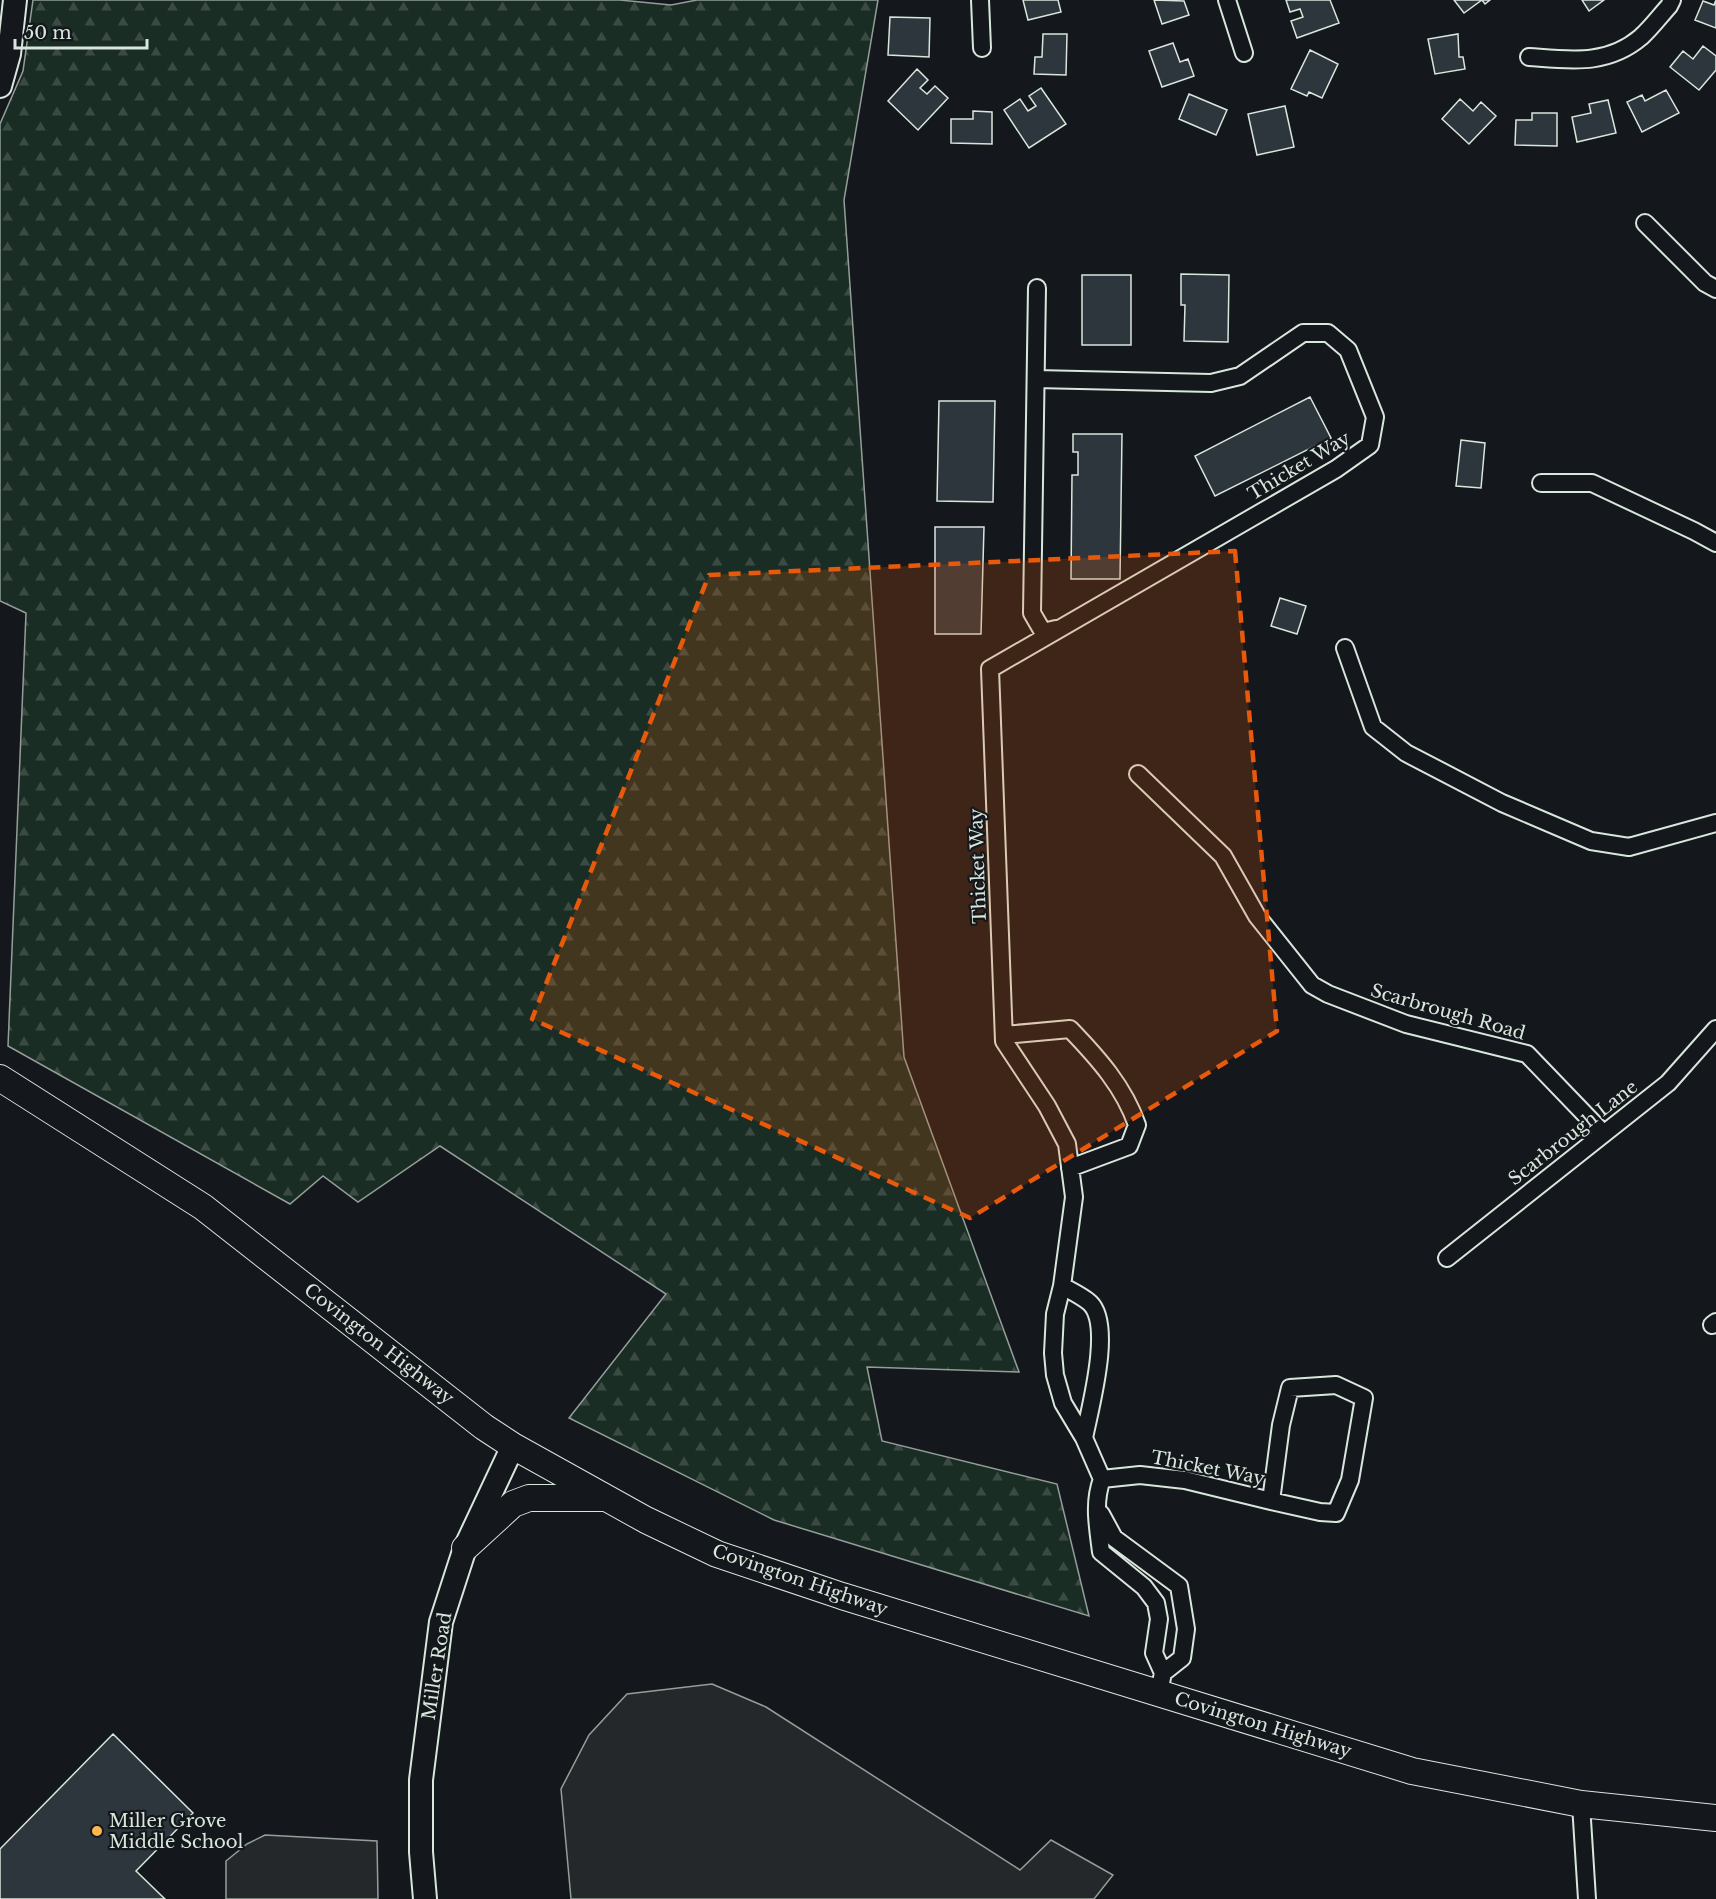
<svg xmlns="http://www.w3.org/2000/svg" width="1716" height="1899" viewBox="0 0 1716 1899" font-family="'Libre Baskerville',serif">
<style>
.forest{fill:url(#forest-firs);stroke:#939e99;stroke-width:1.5}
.parking{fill:#24282b;stroke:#939e99;stroke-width:1.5}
.building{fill:#2c363c;stroke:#d8e6dc;stroke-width:1.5}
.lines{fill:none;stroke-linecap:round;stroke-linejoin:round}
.street-casing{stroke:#d8e6dc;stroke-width:20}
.secondary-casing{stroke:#d8e6dc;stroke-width:26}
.primary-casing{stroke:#d8e6dc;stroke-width:28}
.street{stroke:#14181c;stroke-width:16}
.secondary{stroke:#14181c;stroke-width:22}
.primary{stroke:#14181c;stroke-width:26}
.marked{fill:#e8590c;fill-opacity:0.2;stroke:#e8590c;stroke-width:4.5;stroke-dasharray:12 8;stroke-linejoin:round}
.poi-dot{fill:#ffb74d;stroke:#14181c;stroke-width:2}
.labels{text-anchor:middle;stroke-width:4.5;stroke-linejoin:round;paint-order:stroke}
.street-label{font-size:18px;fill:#d8e6dc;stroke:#14181c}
.poi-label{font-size:18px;fill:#d8e6dc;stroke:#14181c;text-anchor:start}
</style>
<defs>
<pattern id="forest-firs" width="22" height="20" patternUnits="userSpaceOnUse" patternTransform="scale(1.5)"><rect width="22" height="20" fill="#1a2d24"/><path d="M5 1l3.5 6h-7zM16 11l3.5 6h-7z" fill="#3b4b43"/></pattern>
</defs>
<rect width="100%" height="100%" fill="#14181c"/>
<!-- forest -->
<path class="forest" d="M 33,0 L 620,0 L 671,5 L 697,0 L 878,0 L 844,200 L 904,1057 L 1019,1372 L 867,1367 L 882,1441 L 1057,1484 L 1089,1616 L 774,1520 L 569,1418 L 666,1294 L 440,1146 L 358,1202 L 323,1176 L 290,1204 L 8,1046 L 26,613 L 0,601 L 0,124 L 23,71 Z"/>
<!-- parking -->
<path class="parking" d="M 712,1684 L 766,1707 L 1020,1870 L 1051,1840 L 1113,1875 L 1094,1899 L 571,1899 L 561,1789 L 589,1735 L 627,1694 Z
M 265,1835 L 377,1841 L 378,1899 L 226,1899 L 226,1861 L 247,1844 Z"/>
<!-- building -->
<path class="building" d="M 1023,0 L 1058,0 L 1061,12 L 1028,20 Z
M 1154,0 L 1184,1 L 1189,15 L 1162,24 Z
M 1286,0 L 1330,0 L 1339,23 L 1297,38 L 1291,21 L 1303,17 L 1300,9 L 1290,12 Z
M 1454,0 L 1490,0 L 1485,4 L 1482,0 L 1464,13 Z
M 1582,0 L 1604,0 L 1589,11 Z
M 1716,0 L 1716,28 L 1695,20 L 1703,1 L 1714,5 Z
M 890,17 L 930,18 L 929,57 L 888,55 Z
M 1043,34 L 1067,34 L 1066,75 L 1034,74 L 1035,57 L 1042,57 Z
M 1458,34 L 1459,57 L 1463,57 L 1465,69 L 1435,74 L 1428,39 Z
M 1173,43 L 1180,62 L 1188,59 L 1194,76 L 1162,87 L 1149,51 Z
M 1703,46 L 1716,56 L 1716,70 L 1699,90 L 1670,67 L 1683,51 L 1693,59 Z
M 1310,50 L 1338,64 L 1322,98 L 1309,92 L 1307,96 L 1291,89 Z
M 917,69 L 928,80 L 920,88 L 927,94 L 935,86 L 948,98 L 918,130 L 888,101 Z
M 1041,88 L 1066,124 L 1029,148 L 1004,110 L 1020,99 L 1028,111 L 1036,106 L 1029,96 Z
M 1666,90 L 1679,113 L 1642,132 L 1627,102 L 1642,95 L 1645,101 Z
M 1189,94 L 1227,110 L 1216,135 L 1179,119 Z
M 1460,99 L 1473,111 L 1481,102 L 1496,116 L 1469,144 L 1442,119 Z
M 1608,100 L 1616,133 L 1577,142 L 1572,117 L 1591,113 L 1589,104 Z
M 1285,106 L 1294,147 L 1257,155 L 1248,114 Z
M 973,111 L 992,112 L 992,144 L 951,143 L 951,119 L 973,119 Z
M 1532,113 L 1557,113 L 1557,146 L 1515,145 L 1516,120 L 1532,120 Z
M 1181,274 L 1229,275 L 1228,342 L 1184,341 L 1185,305 L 1181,305 Z
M 1082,275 L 1131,275 L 1131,345 L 1082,345 Z
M 1310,397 L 1331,438 L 1215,496 L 1195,456 Z
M 939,401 L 995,401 L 993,502 L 937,501 Z
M 1073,434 L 1122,434 L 1120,579 L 1071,579 L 1072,475 L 1078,475 L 1078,452 L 1073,452 Z
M 1461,440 L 1485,443 L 1481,488 L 1456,486 Z
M 935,527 L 984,527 L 981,634 L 935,634 Z
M 1280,598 L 1306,606 L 1297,634 L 1271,626 Z
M 113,1734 L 193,1813 L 136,1871 L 165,1899 L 0,1899 L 0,1849 Z"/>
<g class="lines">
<!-- street casing -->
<g class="street-casing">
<path id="street" d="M 980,0 L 982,48
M 1227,0 L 1244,53
M 1529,57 C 1570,60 1607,66 1641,37 C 1651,28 1660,16 1669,6 L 1672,0
M 1645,223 L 1705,283 L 1716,289
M 1037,288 L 1032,613 L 1043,632 L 1056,629
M 1036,379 L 1211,383 L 1240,376 L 1303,333 L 1328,333 L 1348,350 L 1375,417 L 1370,445 L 1336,469 L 990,669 L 1004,1041 L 1047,1106 L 1067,1144 L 1074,1197 L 1062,1286 L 1055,1314 L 1053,1353 L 1055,1375 L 1063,1403 L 1084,1438 L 1102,1479 C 1093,1503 1098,1527 1101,1552 L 1144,1587 L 1156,1603 L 1159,1619 L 1154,1653 L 1163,1673 L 1159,1692
M 1541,483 L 1592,483 L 1694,531 L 1716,543
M 1345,648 L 1373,727 L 1406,753 L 1502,803 L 1591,841 L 1629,847 L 1716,823
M 1138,774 L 1223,856 L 1257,916 L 1312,985 L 1328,994 L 1406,1024 L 1527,1054 L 1603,1133
M 1004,1035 L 1070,1029 C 1098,1058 1124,1087 1137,1125 L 1129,1146 L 1070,1168
M 1447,1258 L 1668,1083 L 1716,1029
M 1062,1286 C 1071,1291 1082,1296 1090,1303 C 1113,1325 1090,1408 1084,1438
M 1712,1325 L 1716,1322
M 1336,1385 L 1364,1398 L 1350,1480 L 1336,1513 L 1320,1512 L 1271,1501 L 1281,1425 L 1290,1388 Z
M 1102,1479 L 1140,1475 L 1185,1480 L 1271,1501
M 1101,1514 L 1114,1538 L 1179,1586 L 1186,1629 L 1182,1658 L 1163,1673
M 1581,1804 L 1587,1899"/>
</g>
<!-- secondary casing -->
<g class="secondary-casing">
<path id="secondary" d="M 0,86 L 9,54 L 15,0
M 425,1899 L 421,1852 L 421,1780 L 441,1622 L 465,1548 L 513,1446"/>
</g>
<!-- primary casing -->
<g class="primary-casing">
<path id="primary" d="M 0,1078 L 203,1207 L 484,1427 L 513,1446 L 646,1520 L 717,1554 L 842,1596 L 1412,1771 L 1581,1804 L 1716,1818
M 465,1548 L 513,1504 L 529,1498 L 603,1498"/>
</g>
<!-- street -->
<use href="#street" class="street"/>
<!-- secondary -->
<use href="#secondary" class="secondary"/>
<!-- primary -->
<use href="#primary" class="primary"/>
</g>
<!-- marked area -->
<path class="marked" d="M 1235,551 L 1277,1031 L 970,1218 L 532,1019 L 709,575 Z"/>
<!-- markers -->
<circle class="poi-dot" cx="97" cy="1831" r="6"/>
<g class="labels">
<!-- street labels -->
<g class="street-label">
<text transform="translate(1299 466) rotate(-31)" y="6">Thicket Way</text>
<text transform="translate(978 866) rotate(-92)" y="6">Thicket Way</text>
<text transform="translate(1448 1012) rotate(16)" y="6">Scarbrough Road</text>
<text transform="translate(1573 1133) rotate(-38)" y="6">Scarbrough Lane</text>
<text transform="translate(379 1344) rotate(38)" y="6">Covington Highway</text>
<text transform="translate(1208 1468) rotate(11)" y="6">Thicket Way</text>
<text transform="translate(800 1580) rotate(19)" y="6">Covington Highway</text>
<text transform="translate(437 1666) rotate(-81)" y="6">Miller Road</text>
<text transform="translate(1263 1725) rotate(17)" y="6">Covington Highway</text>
</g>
<!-- poi labels -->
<g class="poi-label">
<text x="109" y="1827">Miller Grove<tspan x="109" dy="21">Middle School</tspan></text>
</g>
</g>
<!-- scale -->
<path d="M15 39v9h132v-9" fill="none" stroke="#d8e6dc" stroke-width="3"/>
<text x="24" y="39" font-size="18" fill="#d8e6dc" stroke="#14181c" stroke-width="4.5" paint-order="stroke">50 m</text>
</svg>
